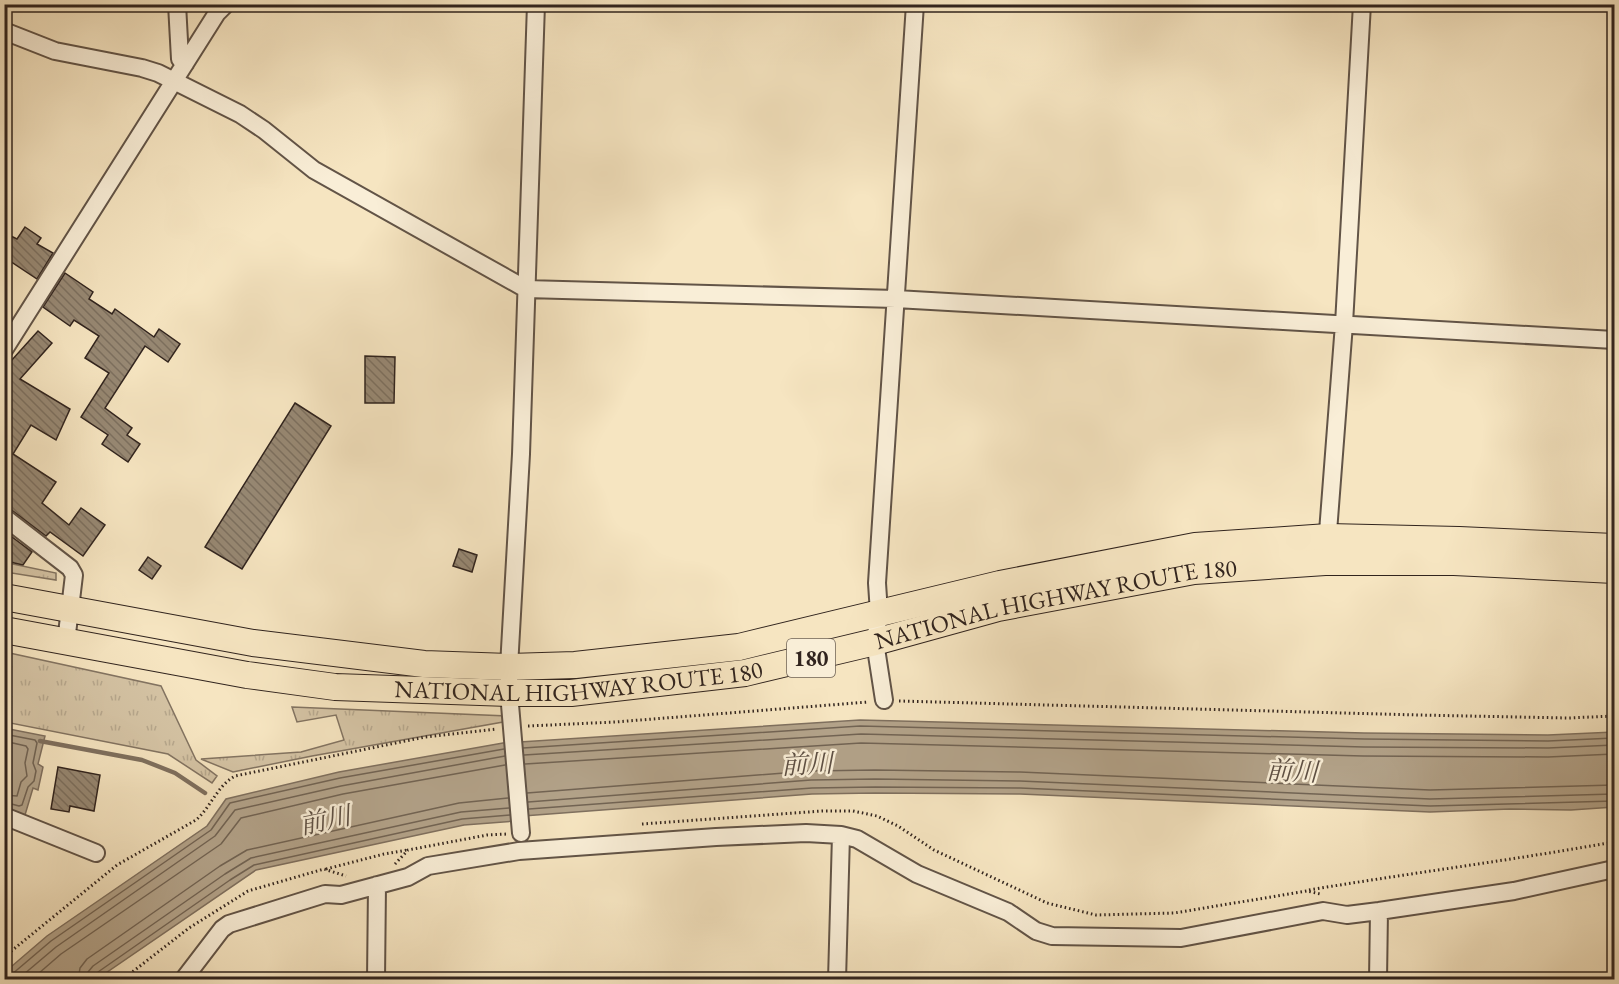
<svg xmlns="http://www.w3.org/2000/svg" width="1619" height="984" viewBox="0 0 1619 984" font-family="'EB Garamond','Noto Serif JP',serif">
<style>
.grass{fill:url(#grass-tufts);stroke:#837462;stroke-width:1.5}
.water{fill:#b3a38a;stroke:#7f705f;stroke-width:1.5}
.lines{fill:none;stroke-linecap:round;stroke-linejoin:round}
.shore{stroke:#726454;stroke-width:1.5}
.stream{stroke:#7f705f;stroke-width:4.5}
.building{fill:url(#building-back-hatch);stroke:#31241e;stroke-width:1.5}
.minor-casing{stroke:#625447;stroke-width:20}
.highway-casing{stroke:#31241e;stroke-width:28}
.path{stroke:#31241e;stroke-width:3;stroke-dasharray:1.5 3;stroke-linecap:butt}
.minor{stroke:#f9eed7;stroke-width:16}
.highway{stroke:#f6e5c1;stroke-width:26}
.labels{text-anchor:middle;stroke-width:5;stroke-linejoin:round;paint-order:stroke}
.shield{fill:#f9eed7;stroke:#6d6156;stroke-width:1.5}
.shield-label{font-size:22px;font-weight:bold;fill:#31241e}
.street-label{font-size:24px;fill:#31241e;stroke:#f9eed7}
.water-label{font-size:26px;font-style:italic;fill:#5e5044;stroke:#f9eed7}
</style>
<defs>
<pattern id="grass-tufts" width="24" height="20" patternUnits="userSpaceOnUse" patternTransform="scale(1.5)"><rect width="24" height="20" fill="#d5c4a5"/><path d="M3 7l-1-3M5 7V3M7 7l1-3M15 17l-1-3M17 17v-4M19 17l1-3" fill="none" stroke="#b7a88e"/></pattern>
<pattern id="building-back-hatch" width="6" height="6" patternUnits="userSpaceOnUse" patternTransform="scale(1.5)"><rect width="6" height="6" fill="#978873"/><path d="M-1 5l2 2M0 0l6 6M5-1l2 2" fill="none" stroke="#7c6f5e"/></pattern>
</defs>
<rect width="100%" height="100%" fill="#f6e5c1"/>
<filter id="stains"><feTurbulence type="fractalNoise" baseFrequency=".00333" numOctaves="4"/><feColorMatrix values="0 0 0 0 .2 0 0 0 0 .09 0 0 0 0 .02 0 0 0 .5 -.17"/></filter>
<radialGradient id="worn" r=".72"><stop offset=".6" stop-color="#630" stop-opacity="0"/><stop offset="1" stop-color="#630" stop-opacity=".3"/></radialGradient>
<!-- grass -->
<path class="grass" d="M 8,563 L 56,573 L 56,580 L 5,572 Z
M 5,652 L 161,686 L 196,760 L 217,776 L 212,783 L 168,754 L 5,722 Z
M 292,707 L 507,716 L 503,722 L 312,756 L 233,772 L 201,759 L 301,752 L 344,740 L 336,715 L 297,722 Z"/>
<!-- water -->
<path class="water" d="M 860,720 L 1364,733 L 1548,735 L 1614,732 L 1614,807 L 1571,810 L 1510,809 L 1430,812 L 1020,794 L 875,793 L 812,794 L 523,816 L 516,821 L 464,825 L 256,870 L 97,979 L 5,980 L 5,972 L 47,936 L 207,826 L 226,799 L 339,772 L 503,743 Z
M 4,728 L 45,736 L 38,764 L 43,767 L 38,790 L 33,788 L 25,815 L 5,808 Z"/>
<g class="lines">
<!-- shore -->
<path class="shore" d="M 4,734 L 35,740 L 37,743 L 33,763 L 36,771 L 34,781 L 28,787 L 22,805 L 19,806 L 4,802
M 4,741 L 26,746 L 28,749 L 25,763 L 27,776 L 21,782 L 17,796 L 4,795
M 523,748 L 860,726 L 1364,739 L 1548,741 L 1614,738
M 524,755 L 861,734 L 1364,747 L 1548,748 L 1614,745
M 525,764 L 861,743 L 1363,756 L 1548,757 L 1614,754
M 527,793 L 810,771 L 875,770 L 1020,772 L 1430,790 L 1614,785
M 528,802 L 811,780 L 875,779 L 1020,781 L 1430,799 L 1614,794
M 529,809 L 812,788 L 875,787 L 1020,788 L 1430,806 L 1614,801
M 4,976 L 11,975 L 51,941 L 211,830 L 230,803 L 340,778 L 504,749
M 17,980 L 56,947 L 215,836 L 235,810 L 341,786 L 505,756
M 31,980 L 61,954 L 221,844 L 241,818 L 343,794 L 505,765
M 78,980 L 80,968 L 87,959 L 220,866 L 247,850 L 459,803 L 508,798
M 87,980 L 88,972 L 93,966 L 225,874 L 251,858 L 461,812 L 509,808
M 94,980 L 98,972 L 230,880 L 254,865 L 462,819 L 510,815"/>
<!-- stream -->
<path class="stream" d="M 40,741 L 142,760 L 175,773 L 205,793"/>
</g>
<!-- building -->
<path class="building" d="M 25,227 L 41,238 L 37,244 L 53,253 L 37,279 L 4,257 L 4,247 L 11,236 L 17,239 Z
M 65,273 L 93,292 L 89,299 L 112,314 L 115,309 L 154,337 L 159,329 L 180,344 L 168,362 L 145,346 L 105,408 L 132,428 L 127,435 L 140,444 L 128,462 L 102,444 L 108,435 L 81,417 L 109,373 L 85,358 L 99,336 L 74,320 L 70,326 L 43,307 Z
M 38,331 L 52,343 L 20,379 L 70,409 L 56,440 L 31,425 L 13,454 L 56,482 L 42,503 L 69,525 L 81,508 L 105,525 L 83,556 L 50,532 L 46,536 L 10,509 L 4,507 L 4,360 L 11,361 Z
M 365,356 L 395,357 L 394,403 L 365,403 Z
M 295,403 L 331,426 L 242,569 L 205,547 Z
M 4,531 L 32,552 L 23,565 L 10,562 L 4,558 Z
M 459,549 L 477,555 L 472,572 L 453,566 Z
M 148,557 L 161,566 L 152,579 L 139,570 Z
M 58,767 L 100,775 L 94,811 L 70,806 L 69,812 L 51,809 Z"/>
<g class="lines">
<!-- minor casing -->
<g class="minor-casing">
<path id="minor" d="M 177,4 L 180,59 L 185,64
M 4,31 L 55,51 L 142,68 L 158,73 L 240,114 L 264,130 L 314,170 L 526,289 L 896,299 L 1614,340
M 4,350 L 217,13 L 226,4
M 4,517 L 70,568 L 74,575 L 66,642
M 1327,545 L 1344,324 L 1362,4
M 884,700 L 875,642 L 879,613 L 877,583 L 915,4
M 4,816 L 96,853
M 521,833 L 509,693 L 509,667 L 521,454 L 536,4
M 183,980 L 222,929 L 229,924 L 325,894 L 341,895 L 408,877 L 428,866 L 519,851 L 716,837 L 806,833 L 841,835 L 857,839 L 917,874 L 1008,912 L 1036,931 L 1052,936 L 1181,938 L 1323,911 L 1347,915 L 1379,911 L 1514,891 L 1614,869
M 376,980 L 377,885
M 837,980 L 841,835
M 1378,980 L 1379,911"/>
</g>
<!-- highway casing -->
<g class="highway-casing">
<g id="highway">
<path d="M 4,597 L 253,643 L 424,664 L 509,667 L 575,665 L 739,647 L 1000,584 L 1195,546 L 1328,537 L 1459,540 L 1614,547"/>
<path id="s1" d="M 4,630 L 247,675 L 335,687 L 509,693 L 571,693 L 745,673 L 875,642 L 998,608 L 1194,571 L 1325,562 L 1454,562 L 1614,570"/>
</g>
</g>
<!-- path -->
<path class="path" d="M 899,701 L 1418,715 L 1568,718 L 1614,716
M 528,726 L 615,722 L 868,702
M 642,824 L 822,811 L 853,811 L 877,816 L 898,826 L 934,850 L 1047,903 L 1096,915 L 1174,913 L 1307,891 L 1320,894
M 395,864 L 408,850 L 487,835 L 507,834
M 326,869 L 384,854 L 407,850
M 1309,890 C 1411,873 1513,860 1614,842
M 4,957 L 117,865 L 196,820 C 211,807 217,786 235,776 L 425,737 L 497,729
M 122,980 L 189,928 L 248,891 L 324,869 L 346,876"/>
<!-- minor -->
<use href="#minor" class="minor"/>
<!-- highway -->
<use href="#highway" class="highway"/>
</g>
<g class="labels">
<!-- shield labels -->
<rect class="shield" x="787" y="639" width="48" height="38" rx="4.5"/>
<g class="shield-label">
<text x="811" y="666">180</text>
</g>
<!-- street labels -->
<g class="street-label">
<text dy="8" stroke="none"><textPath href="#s1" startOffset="1066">NATIONAL HIGHWAY ROUTE 180</textPath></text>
<text dy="8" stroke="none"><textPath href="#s1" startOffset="580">NATIONAL HIGHWAY ROUTE 180</textPath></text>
</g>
<!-- water labels -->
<g class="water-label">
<text transform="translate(807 764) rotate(-3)" y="9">前川</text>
<text transform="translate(1292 771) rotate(2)" y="9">前川</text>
<text transform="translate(325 820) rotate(-12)" y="9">前川</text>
</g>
</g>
<!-- margin -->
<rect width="1619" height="984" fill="none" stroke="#f6e5c1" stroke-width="24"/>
<rect x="6" y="6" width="1607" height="972" fill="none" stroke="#31241e" stroke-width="3"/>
<rect x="12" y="12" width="1595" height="960" fill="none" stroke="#31241e" stroke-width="1.5"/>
<rect width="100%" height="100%" filter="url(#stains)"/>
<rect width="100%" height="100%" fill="url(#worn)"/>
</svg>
